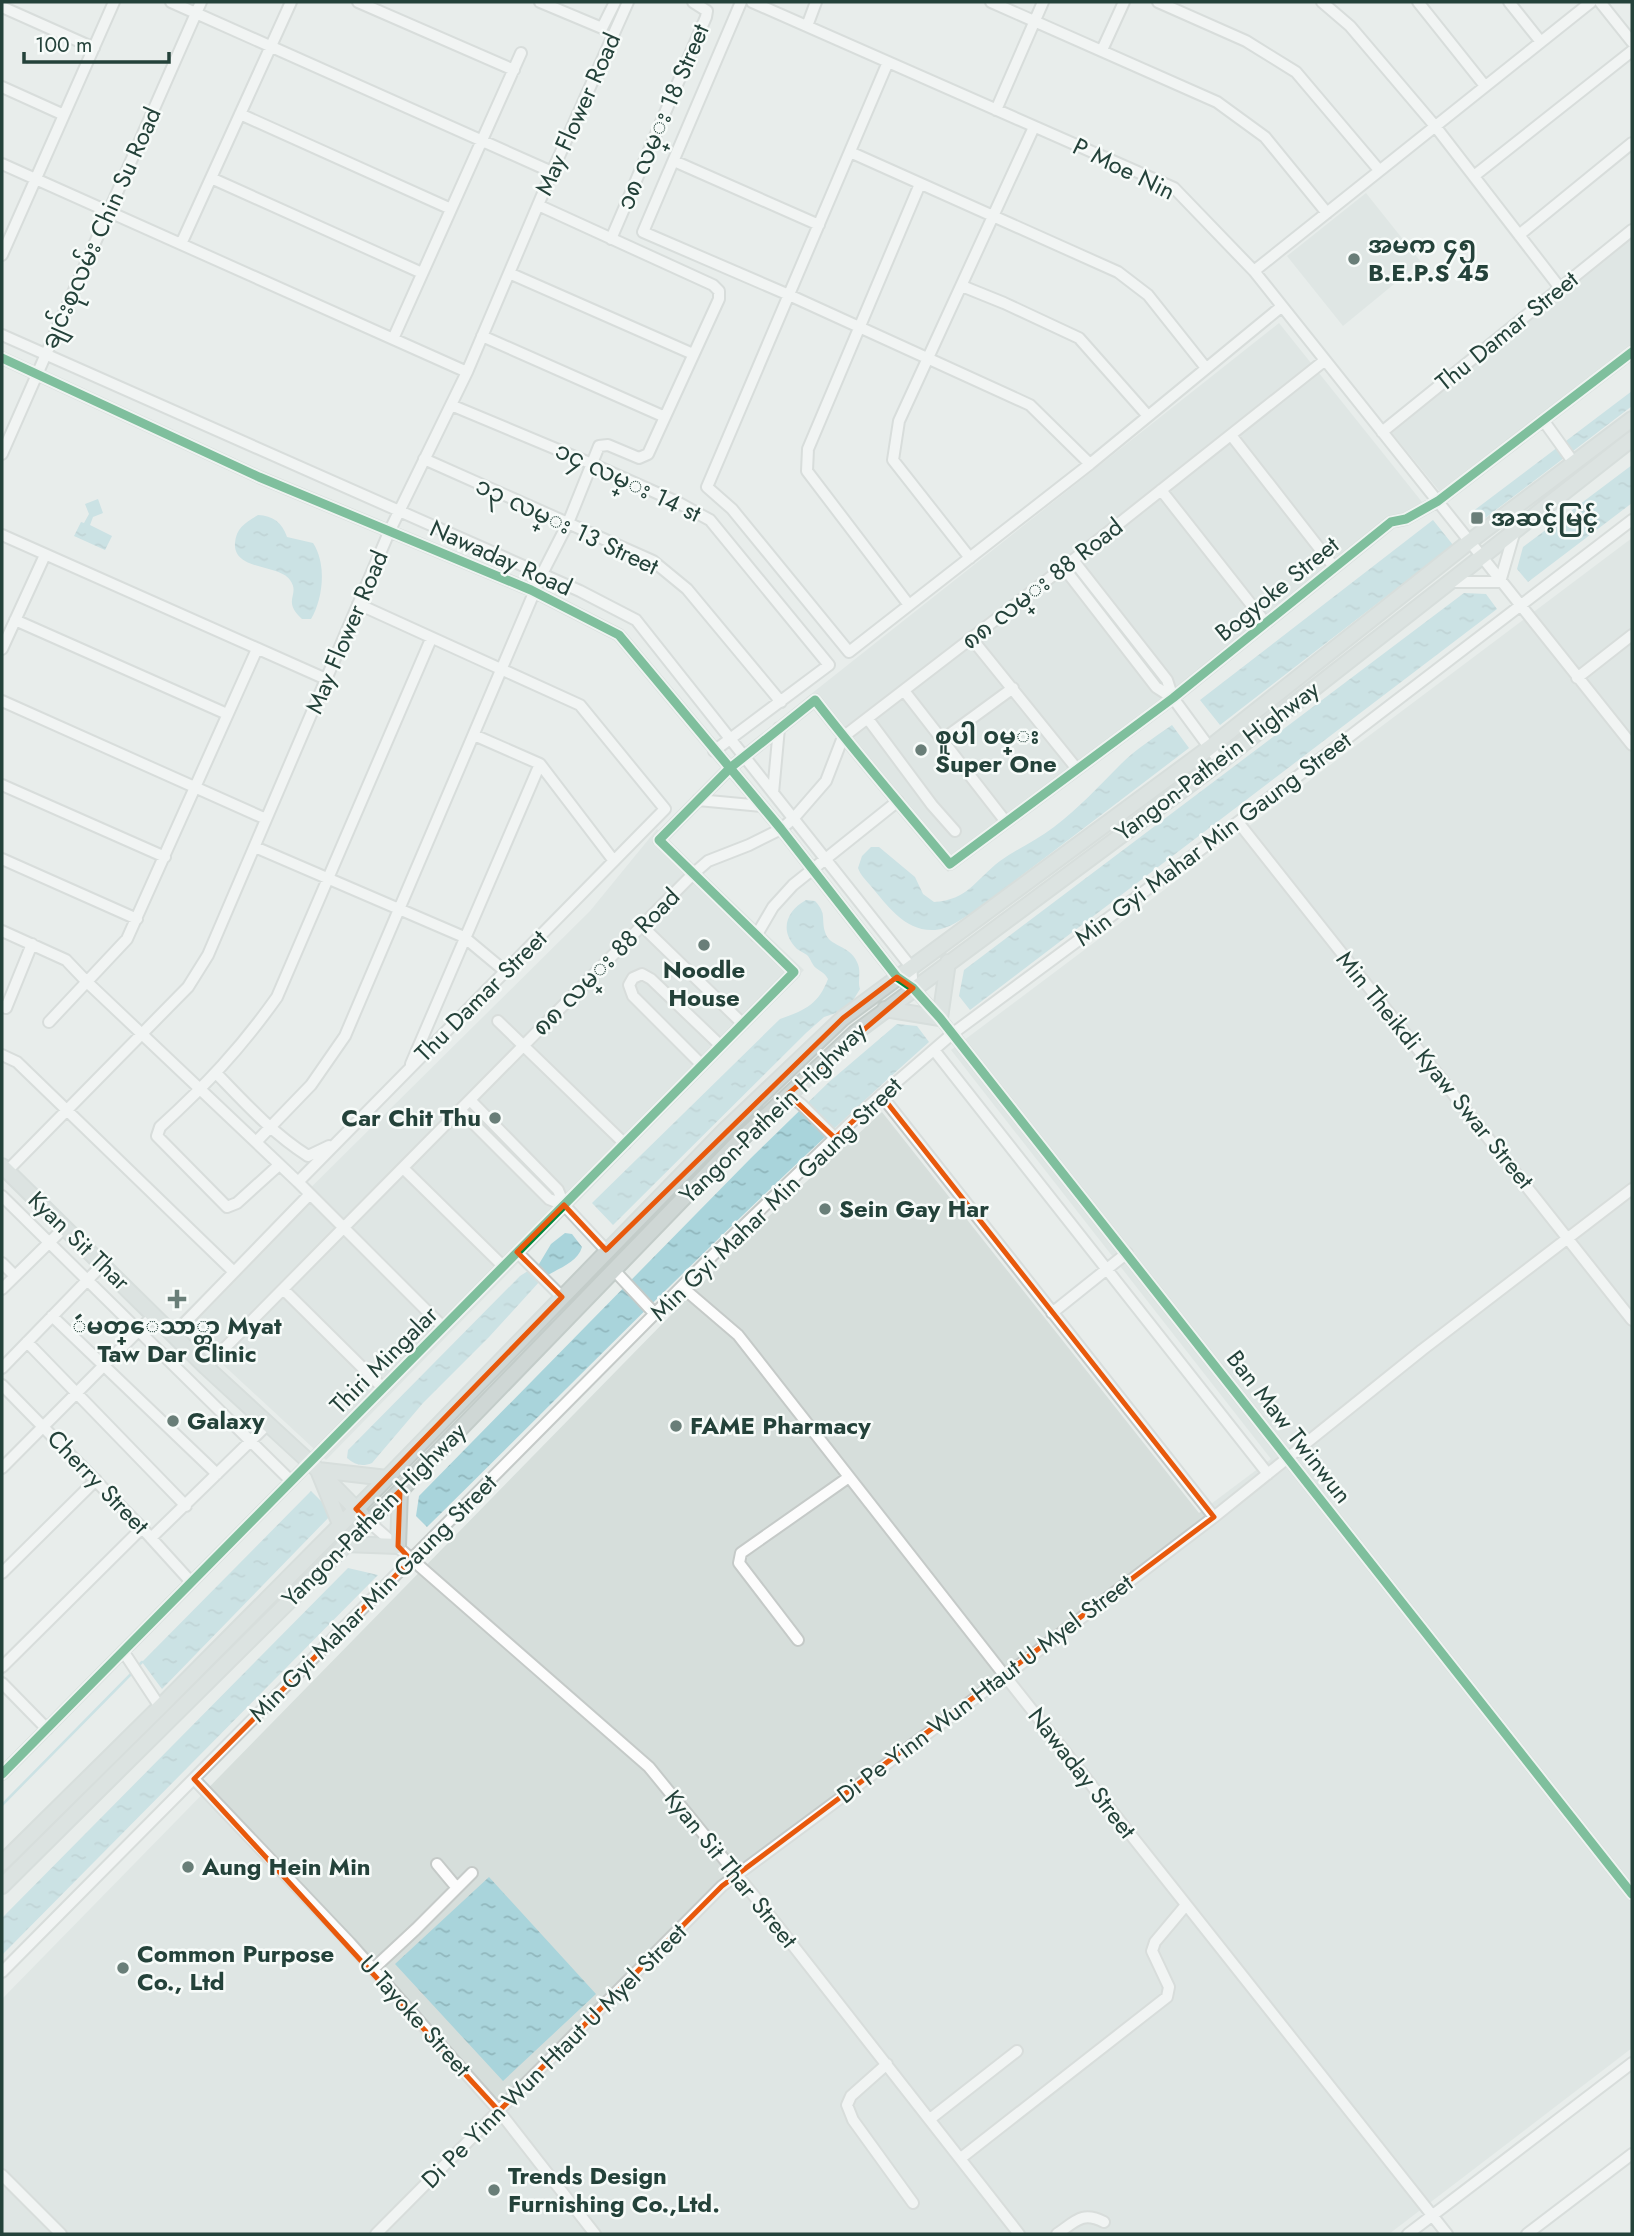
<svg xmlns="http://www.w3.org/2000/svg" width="1634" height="2236" viewBox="0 0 1634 2236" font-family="Jost,'Noto Sans Myanmar',sans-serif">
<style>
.built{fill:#d6dedb}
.water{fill:url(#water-ripples)}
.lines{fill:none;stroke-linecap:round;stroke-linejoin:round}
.stream{stroke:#a9d4db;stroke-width:2.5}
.minor-casing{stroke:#c5cac8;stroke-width:14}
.major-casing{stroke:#c3ccc9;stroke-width:18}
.minor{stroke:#fcfcfc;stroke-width:10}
.major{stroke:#cfd7d5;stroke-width:14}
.cycleway-casing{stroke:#f7fbf9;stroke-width:13}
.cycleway{stroke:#00873e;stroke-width:9}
.marked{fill:none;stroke:#e8590c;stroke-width:5;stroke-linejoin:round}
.poi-dot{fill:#697e78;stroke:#f7fbf9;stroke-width:2.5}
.labels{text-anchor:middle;stroke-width:5;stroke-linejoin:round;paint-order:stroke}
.street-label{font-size:24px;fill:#24423a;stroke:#f7fbf9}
.poi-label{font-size:24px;font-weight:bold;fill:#24423a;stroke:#f7fbf9;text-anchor:start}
</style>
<defs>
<pattern id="water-ripples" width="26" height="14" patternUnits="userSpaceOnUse" patternTransform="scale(1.75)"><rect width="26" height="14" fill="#a9d4db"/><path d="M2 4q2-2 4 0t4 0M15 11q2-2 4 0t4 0" fill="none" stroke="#91b7bd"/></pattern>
</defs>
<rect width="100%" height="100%" fill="#e8edeb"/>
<!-- built -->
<path class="built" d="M 1366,193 L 1421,262 L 1343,326 L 1287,256 Z
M 1632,222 L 1632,346 L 1441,493 L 1383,422 Z
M 1279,323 L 1422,502 L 948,872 L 806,698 Z
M 1632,538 L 1632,2048 L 1389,2234 L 2,2234 L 2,1999 L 757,1227 L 882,1112 L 1199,1513 L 1271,1459 L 951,1050 Z
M 657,829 L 804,970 L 326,1460 L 176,1321 L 590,911 Z"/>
<!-- water -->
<path class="water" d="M 1632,391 L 1632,406 L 1480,522 L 1472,512 Z
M 1632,465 L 1632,503 L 1528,582 L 1517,569 L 1523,547 Z
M 98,499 L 103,513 L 93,517 L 90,525 L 112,536 L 105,550 L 74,536 L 81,522 L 84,523 L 89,514 L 85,504 Z
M 258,515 C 273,516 282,522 287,537 L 313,543 C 327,564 323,599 311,619 L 302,619 C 281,600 301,595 290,580 C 279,564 233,571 235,543 C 236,528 246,522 258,515 Z
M 1433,520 L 1453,545 L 1220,725 L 1200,700 Z
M 1464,593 L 1486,594 L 1497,609 L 970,1010 L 959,996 L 964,970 Z
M 1172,725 L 1189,748 L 975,911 C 963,918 949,929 935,930 C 905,932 887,905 870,885 C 865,879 861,876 858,868 L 862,856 L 871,847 L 879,847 L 915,877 L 923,894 L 934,902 C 968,900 975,880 1000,861 C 1017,849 1037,840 1054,827 C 1079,808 1099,786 1121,764 C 1136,749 1155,737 1172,725 Z
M 806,900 L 815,901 C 827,914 821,918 825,932 C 829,947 850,945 857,962 C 862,972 857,980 860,989 L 852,1002 L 836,1013 L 824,1017 L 806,1033 L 613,1225 L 592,1203 L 780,1019 C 805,1010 818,1005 828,979 C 824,972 822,973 816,968 C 812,965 811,959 807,955 C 804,953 800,951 797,949 C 779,931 786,911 806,900 Z
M 897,1024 L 917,1026 L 929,1042 C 755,1197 592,1364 427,1527 L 416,1516 L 419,1496 L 751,1158 L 829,1082 Z
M 565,1233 L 572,1234 L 582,1247 C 577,1265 553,1269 540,1281 L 489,1337 L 423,1403 L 372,1463 C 362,1467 355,1465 347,1458 L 348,1450 L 520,1276 L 539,1264 L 551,1244 Z
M 311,1491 L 333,1513 L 162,1689 L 142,1662 Z
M 348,1568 L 378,1575 L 2,1955 L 2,1918 Z
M 489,1877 L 596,1994 L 503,2081 L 395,1964 Z"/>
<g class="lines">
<!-- stream -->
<path class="stream" d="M 136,1668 L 142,1662
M 2,1805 L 132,1673"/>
<!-- minor casing -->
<g class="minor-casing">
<path id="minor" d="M 171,2 L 552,172
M 358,2 L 514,70
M 540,2 L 602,28 L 615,2
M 741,2 L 643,232 L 789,295 L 1030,405 L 1090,464
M 752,2 L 1174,188 L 1254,271 L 1632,745
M 991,2 L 1217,102 L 1265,137 L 1327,213
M 1158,2 L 1246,41 L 1296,72 L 1379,170
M 1322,2 L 1350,26 L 1435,126 L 1560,288
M 1418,2 L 1485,86
M 1509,2 L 1541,42
M 1600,2 L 1632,42
M 2,7 L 94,48
M 807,26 L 816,2
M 1102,50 L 1124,2
M 888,62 L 707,487 L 732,509 L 849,652 L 1090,464 L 1281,307
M 2,87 L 64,115
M 996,110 L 1043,2
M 240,114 L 451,209
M 850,152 L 1118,272 L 1148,295 L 1206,368
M 674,161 L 819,225
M 2,164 L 467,372
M 1474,176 L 1632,51
M 211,178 L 422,273
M 1519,235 L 1632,143
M 611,239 L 706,17 L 707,11 L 693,2
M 181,244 L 291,2
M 2,255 L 114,2
M 1254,271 L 1591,2
M 509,273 L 693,354
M 962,286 L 1004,303 L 1079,338 L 1148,416
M 2,335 L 580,591 L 636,620 L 911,967 L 913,988
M 482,336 L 665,417
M 393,339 L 521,53
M 2,358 L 259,477 L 531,590 L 619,635 L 781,829 L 897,977 L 913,988 L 940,1018 L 1632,1894
M 451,405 L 592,464 L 677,502 L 710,520 L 829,665 L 714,751
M 1543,420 L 1574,463
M 1382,432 L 1632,230
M 1231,435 L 1334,567
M 2,454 L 201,2
M 424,459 L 653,561 L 687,589 L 781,702
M 1161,490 L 1265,622
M 2,535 L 326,679
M 970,558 L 893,460 L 899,421 L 1034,127
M 1073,560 L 1167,680 L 1173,698 L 1220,762
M 1064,568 L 1156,687 L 1173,698
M 1449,582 L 1500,582 L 1515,530
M 909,605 L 807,471 L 808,449 L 920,184
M 15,620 L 227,714
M 972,639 L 1077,769
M 2,649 L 45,555
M 1577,678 L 1632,635
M 905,692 L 1006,822
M 2,701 L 266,819
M 868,719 L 932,805 L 955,831
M 474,735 L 540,764 L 614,861
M 942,740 L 1013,688
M 2,785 L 165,857
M 773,793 L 779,728
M 698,800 L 762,806
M 1238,822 L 1632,1320
M 255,847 L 464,937 L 506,972
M 2,859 L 137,919
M 642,926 L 743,1024
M 2,931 L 66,960 L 87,982 L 298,1182 L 443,1327
M 756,936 L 773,907 L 793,885 L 898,801
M 2,1006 L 6,1008 L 32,944
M 498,1021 L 625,1144
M 49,1022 L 127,939 L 257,649
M 934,1050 L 1268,1474
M 2,1055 L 17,1062 L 234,1272
M 411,1064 L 540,764
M 702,1065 L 633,996 L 629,985 L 633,978 L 642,974 L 651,979 L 721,1046
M 216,1073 C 245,1103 272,1133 308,1156 L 329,1146
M 788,1094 L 802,1105 L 835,1138
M 881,1095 L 1214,1517
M 460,1110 L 549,1199 L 564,1205 L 558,1190 L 470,1100
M 256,1142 L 311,1085 L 345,1036 L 542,574 L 568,523 L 599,446 L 608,445 L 639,458 L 648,454 L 719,299 L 719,291 L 713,285 L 538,205
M 279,1165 L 237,1203 L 227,1207 L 157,1136 L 160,1127 C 206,1085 241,1048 277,997 L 431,639
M 403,1168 L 503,1266
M 7,1171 L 188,987 L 208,955 L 390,530 L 467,372 L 552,172 L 628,2
M 298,1182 L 665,809 L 580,705 L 358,604
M 2,1196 L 291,1481
M 564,1205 L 606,1250
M 517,1252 L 562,1297
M 2,1263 L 15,1276
M 613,1269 L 655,1314
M 682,1287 L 738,1335 L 1005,1676 L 1447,2234
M 2,1289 L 65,1227
M 283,1289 L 383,1388
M 1052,1313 L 1127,1253
M 52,1316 L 217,1474
M 174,1334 L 310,1194
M 27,1342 L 186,1506
M 206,1367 L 693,874 L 708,861 L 749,845 L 781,829 L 793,819 L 826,781 L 843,737 L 1073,560 L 1324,361
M 2,1368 L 103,1264
M 2,1385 L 142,1528 L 191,1582
M 2,1468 L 154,1315
M 368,1521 L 649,1767 L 759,1902 L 1019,2234
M 151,1538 L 268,1424
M 2,1573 L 96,1480
M 798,1640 L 739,1563 L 741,1553 L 849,1477
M 123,1651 L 160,1707
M 2,1667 L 142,1528
M 2,1683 L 47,1729
M 2,1774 L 794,972 L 659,840 L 730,768 L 815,700 C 858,756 905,810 950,864 L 1173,698 L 1391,522 L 1406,519 L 1438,501 L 1632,352
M 194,1779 L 350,1943 L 499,2111 L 595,2234
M 437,1864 L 457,1888
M 373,1969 L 416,1929 L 472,1873
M 2,1972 L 712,1256 L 863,1111 L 952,1034 L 1238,822 L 1632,520
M 887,2064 L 851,2096 L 847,2105 L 853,2120 L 913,2203
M 930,2119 L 1017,2051
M 961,2158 L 1167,1997 L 1169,1987 L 1152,1951 L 1155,1942 L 1186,1905
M 2,2175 L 61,2234
M 376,2234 L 722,1886 L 1005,1676 L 1214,1517 L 1422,1350 L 1632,1189
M 1057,2234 C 1076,2221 1082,2211 1104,2222
M 1408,2234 L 1632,2063
M 1527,2234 L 1632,2154"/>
</g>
<!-- major casing -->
<g class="major-casing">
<path id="major" d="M 885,1009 L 940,1018 L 948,962
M 2,1166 L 206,1367 L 318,1470 L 362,1515
M 340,1524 L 318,1470 L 387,1478
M 344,1544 L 398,1546 L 400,1491
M 2,1863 L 160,1707 L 387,1478 L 725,1130 L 843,1018 L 1209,748 L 1469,542 L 1632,419
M 2,1886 L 400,1491 L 737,1143 L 855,1033 L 1220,762 L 1632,439"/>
</g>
<!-- minor -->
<use href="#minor" class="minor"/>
<!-- major -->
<use href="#major" class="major"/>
<!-- cycleway casing -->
<g class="cycleway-casing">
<path id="cycleway" d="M 2,358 L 259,477 L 531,590 L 619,635 L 781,829 L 897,977 L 913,988 L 940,1018 L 1632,1894
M 2,1774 L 794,972 L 659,840 L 730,768 L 815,700 C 858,756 905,810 950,864 L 1173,698 L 1391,522 L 1406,519 L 1438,501 L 1632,352"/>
</g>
<!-- cycleway -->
<use href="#cycleway" class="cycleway"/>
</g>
<!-- marked area -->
<path d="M0 0H1634V2236H0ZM 897,977 L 913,988 L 788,1094 L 835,1138 L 881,1095 L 1214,1517 L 722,1886 L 499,2111 L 194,1779 L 411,1560 L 398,1546 L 400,1491 L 368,1521 L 356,1509 L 562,1297 L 517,1252 L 564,1205 L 606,1250 L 843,1018 Z" fill="#e8edeb" fill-opacity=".55" fill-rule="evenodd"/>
<path class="marked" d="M 897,977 L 913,988 L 788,1094 L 835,1138 L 881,1095 L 1214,1517 L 722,1886 L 499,2111 L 194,1779 L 411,1560 L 398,1546 L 400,1491 L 368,1521 L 356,1509 L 562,1297 L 517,1252 L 564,1205 L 606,1250 L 843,1018 Z"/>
<!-- markers -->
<g class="poi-dot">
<circle cx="1354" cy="259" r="7"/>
<rect x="1470" y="511" width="14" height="14" rx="3.5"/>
<circle cx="921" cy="750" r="7"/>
<circle cx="704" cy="945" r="7"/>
<circle cx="495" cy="1118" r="7"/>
<circle cx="825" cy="1209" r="7"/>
<path d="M173.5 1288.5h7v7h7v7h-7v7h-7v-7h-7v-7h7z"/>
<circle cx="173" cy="1421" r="7"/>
<circle cx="676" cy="1426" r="7"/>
<circle cx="188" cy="1867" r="7"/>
<circle cx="123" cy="1968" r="7"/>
<circle cx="494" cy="2190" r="7"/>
</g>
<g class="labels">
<!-- street labels -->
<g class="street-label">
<text transform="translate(578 114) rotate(-66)" y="8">May Flower Road</text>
<text transform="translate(663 117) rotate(-67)" y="8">၁၈ လမ္း 18 Street</text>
<text transform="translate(1124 169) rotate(26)" y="8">P Moe Nin</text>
<text transform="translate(101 228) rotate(-66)" y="8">ချင်းစုလမ်း Chin Su Road</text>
<text transform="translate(1507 331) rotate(-39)" y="8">Thu Damar Street</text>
<text transform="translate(628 482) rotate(25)" y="8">၁၄ လမ္း 14 st</text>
<text transform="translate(567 526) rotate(25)" y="8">၁၃ လမ္း 13 Street</text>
<text transform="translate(501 558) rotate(24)" y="8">Nawaday Road</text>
<text transform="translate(1042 584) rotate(-38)" y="8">၈၈ လမ္း 88 Road</text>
<text transform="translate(1277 589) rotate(-39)" y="8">Bogyoke Street</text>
<text transform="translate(347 632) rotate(-67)" y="8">May Flower Road</text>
<text transform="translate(1217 761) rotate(-37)" y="8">Yangon-Pathein Highway</text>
<text transform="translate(1213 839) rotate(-37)" y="8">Min Gyi Mahar Min Gaung Street</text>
<text transform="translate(606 962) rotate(-45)" y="8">၈၈ လမ္း 88 Road</text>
<text transform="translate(481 996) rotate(-45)" y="8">Thu Damar Street</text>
<text transform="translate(1435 1070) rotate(51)" y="8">Min Theikdi Kyaw Swar Street</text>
<text transform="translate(773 1113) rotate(-44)" y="8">Yangon-Pathein Highway</text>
<text transform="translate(776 1199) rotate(-44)" y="8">Min Gyi Mahar Min Gaung Street</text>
<text transform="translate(79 1241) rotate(44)" y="8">Kyan Sit Thar</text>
<text transform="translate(384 1360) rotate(-45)" y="8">Thiri Mingalar</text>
<text transform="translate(1289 1427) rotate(52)" y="8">Ban Maw Twinwun</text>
<text transform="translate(98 1482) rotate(46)" y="8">Cherry Street</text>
<text transform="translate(374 1515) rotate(-45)" y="8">Yangon-Pathein Highway</text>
<text transform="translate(373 1598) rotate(-45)" y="8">Min Gyi Mahar Min Gaung Street</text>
<text transform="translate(985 1689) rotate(-37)" y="8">Di Pe Yinn Wun Htaut U Myel Street</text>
<text transform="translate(1082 1773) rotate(52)" y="8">Nawaday Street</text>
<text transform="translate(731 1869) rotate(51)" y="8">Kyan Sit Thar Street</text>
<text transform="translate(415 2016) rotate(48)" y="8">U Tayoke Street</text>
<text transform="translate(554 2056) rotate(-45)" y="8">Di Pe Yinn Wun Htaut U Myel Street</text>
</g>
<!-- poi labels -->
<g class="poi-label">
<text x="1368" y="253">အမက ၄၅<tspan x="1368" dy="28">B.E.P.S 45</tspan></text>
<text x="1491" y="526">အဆင့်မြင့်</text>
<text x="935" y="744">စူပါ ၀မ္း<tspan x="935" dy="28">Super One</tspan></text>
<text x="704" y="978" text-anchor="middle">Noodle<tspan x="704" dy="28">House</tspan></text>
<text x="481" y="1126" text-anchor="end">Car Chit Thu</text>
<text x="839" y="1217">Sein Gay Har</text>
<text x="177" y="1334" text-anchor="middle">ဴမတ္ေသာ္တာ Myat<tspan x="177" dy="28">Taw Dar Clinic</tspan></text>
<text x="187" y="1429">Galaxy</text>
<text x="690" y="1434">FAME Pharmacy</text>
<text x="202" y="1875">Aung Hein Min</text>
<text x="137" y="1962">Common Purpose<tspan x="137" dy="28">Co., Ltd</tspan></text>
<text x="508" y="2184">Trends Design<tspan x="508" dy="28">Furnishing Co.,Ltd.</tspan></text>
</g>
</g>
<!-- border -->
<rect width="1634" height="2236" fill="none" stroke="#24423a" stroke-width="7"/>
<!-- scale -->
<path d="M24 52v10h145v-10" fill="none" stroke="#24423a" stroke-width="3.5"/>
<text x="35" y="52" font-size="21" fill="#24423a" stroke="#f7fbf9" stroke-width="5" paint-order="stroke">100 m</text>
</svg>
